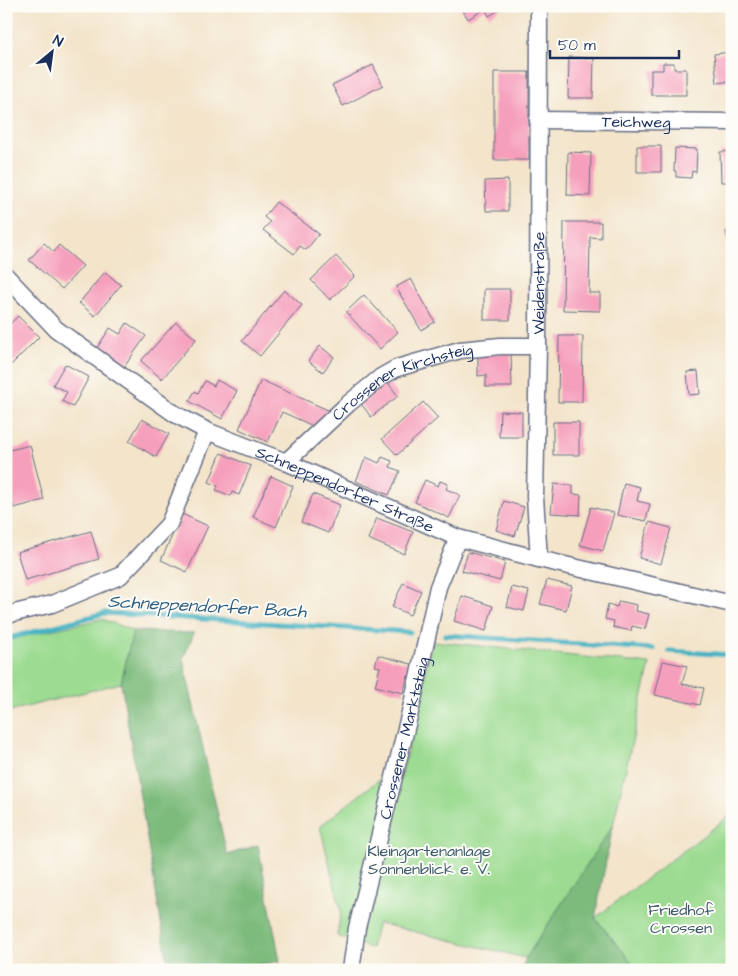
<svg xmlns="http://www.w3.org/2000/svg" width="738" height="976" viewBox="0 0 738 976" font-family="'Architects Daughter',sans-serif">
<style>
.green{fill:#9cdb91;stroke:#5c8578}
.forest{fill:#7dbb7b;stroke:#4c756c}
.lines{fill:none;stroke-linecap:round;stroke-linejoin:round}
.stream{stroke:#45b2c2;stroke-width:5}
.building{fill:#f69fbc}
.street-casing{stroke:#676e84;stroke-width:19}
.street{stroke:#fff;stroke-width:16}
.labels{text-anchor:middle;stroke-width:4;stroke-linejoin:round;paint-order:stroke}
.street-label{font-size:16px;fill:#1b2f5e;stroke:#fdfcf7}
.park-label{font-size:16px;fill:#3b5a6b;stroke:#fdfcf7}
.water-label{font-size:18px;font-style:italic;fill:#2a5d81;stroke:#fdfcf7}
</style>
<rect width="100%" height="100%" fill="#fdfcf7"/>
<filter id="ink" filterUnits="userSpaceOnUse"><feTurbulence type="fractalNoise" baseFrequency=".02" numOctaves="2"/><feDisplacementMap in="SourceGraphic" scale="10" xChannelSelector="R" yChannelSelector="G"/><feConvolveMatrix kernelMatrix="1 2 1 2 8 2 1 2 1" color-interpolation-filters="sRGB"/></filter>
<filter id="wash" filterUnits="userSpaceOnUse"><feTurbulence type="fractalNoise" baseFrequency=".0096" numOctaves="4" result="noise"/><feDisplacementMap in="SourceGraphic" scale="20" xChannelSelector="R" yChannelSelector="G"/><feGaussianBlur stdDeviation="1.12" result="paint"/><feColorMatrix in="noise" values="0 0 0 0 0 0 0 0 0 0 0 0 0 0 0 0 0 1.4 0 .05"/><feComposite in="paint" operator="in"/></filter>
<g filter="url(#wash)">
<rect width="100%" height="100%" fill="#f3e4ca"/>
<!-- green -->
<path class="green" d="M 102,619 L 133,631 L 121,683 L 6,712 L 6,642 L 28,635 Z
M 433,641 L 650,664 L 613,825 L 526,958 L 378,923 L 371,948 L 337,936 L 341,911 L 320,826 L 385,775 L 401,778 Z
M 732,814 L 732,970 L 638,970 L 595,918 Z"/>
<!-- forest -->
<path class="forest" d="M 133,631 L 194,633 L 183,659 L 227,855 L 258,845 L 280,961 L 231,970 L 169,970 L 121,683 Z
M 613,825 L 595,918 L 638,970 L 521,970 L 526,958 Z"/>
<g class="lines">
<!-- stream -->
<path class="stream" d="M 445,635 L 653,649
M 6,639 L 105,613 L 410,632
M 669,651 L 732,655"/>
</g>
<g id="blocks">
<!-- building -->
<path class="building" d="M 460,6 L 497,6 L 499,10 L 489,16 L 485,9 L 468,19 Z
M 706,6 L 732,6 L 732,8 L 706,9 Z
M 732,52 L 732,81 L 717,83 L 714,54 Z
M 569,57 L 594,58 L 593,98 L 568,98 Z
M 663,63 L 674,63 L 674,69 L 686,69 L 686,95 L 651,95 L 651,70 L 663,70 Z
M 373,65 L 383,85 L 343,106 L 332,85 Z
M 494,72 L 529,72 L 529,160 L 494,160 Z
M 637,146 L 661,146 L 661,172 L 637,172 Z
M 675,148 L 697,149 L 696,172 L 692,171 L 691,178 L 676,177 L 676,171 L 674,171 Z
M 732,151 L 732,182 L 721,182 L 720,152 Z
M 568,152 L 591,153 L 590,196 L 567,195 Z
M 508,180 L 508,211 L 486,211 L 485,181 Z
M 276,202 L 319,234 L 306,250 L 300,246 L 294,254 L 263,230 L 270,222 L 264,217 Z
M 564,222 L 601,222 L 601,238 L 590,237 L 589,293 L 600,293 L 600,311 L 563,310 Z
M 726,231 L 732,231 L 732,240 L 728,241 Z
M 44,243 L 54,252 L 59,245 L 83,266 L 62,289 L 29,260 Z
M 336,256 L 355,276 L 330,300 L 311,280 Z
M 105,272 L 121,285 L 95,316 L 79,303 Z
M 411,279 L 435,322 L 421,330 L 396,287 Z
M 484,289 L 510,289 L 510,320 L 484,320 Z
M 284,290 L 302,305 L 260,356 L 242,341 Z
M 364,295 L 398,332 L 380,349 L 346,312 Z
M 18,316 L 39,337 L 11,365 L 6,360 L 6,328 Z
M 176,322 L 196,339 L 162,379 L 141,361 Z
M 127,323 L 146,336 L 124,367 L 97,348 L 110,328 L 120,334 Z
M 559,336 L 583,336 L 582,402 L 558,402 Z
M 320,346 L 334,357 L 323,372 L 308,361 Z
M 478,353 L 511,353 L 512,387 L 486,387 L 486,375 L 478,376 Z
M 65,364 L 89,377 L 73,407 L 62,401 L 67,392 L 53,385 Z
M 698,371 L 700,394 L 689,395 L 687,372 Z
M 217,380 L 237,391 L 222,419 L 189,401 L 195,391 L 198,393 L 205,381 L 214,386 Z
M 261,380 L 330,411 L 313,426 L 282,412 L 268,442 L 239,429 Z
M 386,380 L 398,396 L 371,417 L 359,401 Z
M 423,402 L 438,418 L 397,455 L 382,439 Z
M 500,411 L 522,412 L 522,437 L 499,437 Z
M 142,419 L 169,434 L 156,457 L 129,441 Z
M 553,422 L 579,422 L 579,455 L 553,455 Z
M 30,445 L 44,500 L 14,508 L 6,480 L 6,451 Z
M 221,453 L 251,466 L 239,495 L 232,492 L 231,496 L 216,490 L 218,486 L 209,482 Z
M 366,457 L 379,463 L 382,457 L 392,461 L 390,467 L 400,471 L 389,495 L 356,481 Z
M 271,476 L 293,486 L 276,527 L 253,517 Z
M 425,480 L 438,486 L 440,481 L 448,484 L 446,489 L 460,495 L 449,518 L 415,502 Z
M 624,483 L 640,487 L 637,501 L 650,504 L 646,521 L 617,515 Z
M 554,484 L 573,486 L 573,494 L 581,495 L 580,515 L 551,513 Z
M 313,494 L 340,505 L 328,533 L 301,522 Z
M 504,501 L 524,507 L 515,536 L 496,530 Z
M 591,507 L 614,513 L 603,551 L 580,545 Z
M 182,514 L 208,526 L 187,572 L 161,560 Z
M 377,518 L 413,532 L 404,554 L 368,539 Z
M 649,522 L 671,528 L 661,564 L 639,558 Z
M 91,531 L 99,559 L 25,580 L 17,552 Z
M 468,552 L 505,562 L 500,581 L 462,571 Z
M 547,580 L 572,586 L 566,610 L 540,604 Z
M 403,583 L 421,591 L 410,615 L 392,607 Z
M 512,587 L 529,591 L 524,611 L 507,607 Z
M 462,596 L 493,606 L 486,631 L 454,621 Z
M 619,601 L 637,605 L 636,611 L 649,614 L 645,629 L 632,626 L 631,631 L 613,627 L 614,621 L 605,619 L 608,604 L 617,607 Z
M 378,655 L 415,665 L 412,677 L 408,676 L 403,693 L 375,686 L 380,667 L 375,666 Z
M 663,661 L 687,666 L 682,684 L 704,688 L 700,705 L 655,695 Z"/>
</g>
</g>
<g filter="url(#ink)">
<use href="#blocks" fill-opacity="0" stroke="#676e84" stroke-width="1"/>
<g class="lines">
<!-- street casing -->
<g class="street-casing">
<g id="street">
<path id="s1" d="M 538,120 L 732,122"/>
<path id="s2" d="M 6,276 L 56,329 L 175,414 L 207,431 L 286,462 L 458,538 L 539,559 L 732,604"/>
<path id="s3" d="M 286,462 L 348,404 L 381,377 L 397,368 L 460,350 L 500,346 L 538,346"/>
<path id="s4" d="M 539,559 L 535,497 L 538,346 L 539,6"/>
<path d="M 6,615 L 52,604 L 120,576 L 169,524 L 207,431"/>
<path id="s5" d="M 351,970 L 357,928 L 413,700 L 438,587 L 458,538"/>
</g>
</g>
<!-- street -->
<use href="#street" class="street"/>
</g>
</g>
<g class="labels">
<!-- street labels -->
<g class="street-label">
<text dy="6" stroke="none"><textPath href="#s1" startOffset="98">Teichweg</textPath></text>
<text dy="6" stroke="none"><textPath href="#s4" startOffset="276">Weidenstraße</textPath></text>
<text dy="6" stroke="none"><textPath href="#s3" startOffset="145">Crossener Kirchsteig</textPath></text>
<text dy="6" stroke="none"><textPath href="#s2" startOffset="405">Schneppendorfer Straße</textPath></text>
<text dy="6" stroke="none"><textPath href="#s5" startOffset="238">Crossener Marktsteig</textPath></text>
</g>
<!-- park labels -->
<g class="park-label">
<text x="429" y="856">Kleingartenanlage<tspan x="429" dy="18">Sonnenblick e. V.</tspan></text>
<text x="681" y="915">Friedhof<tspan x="681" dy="18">Crossen</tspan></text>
</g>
<!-- water labels -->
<g class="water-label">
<text transform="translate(207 606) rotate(3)" y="6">Schneppendorfer Bach</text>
</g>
</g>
<!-- margin -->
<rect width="738" height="976" fill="none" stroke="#fdfcf7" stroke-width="25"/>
<!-- north arrow -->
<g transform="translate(52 52) rotate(29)" stroke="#fdfcf7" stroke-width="4" paint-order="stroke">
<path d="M0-4L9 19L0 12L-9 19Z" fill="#1b2f5e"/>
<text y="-8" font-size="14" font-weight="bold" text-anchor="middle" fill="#1b2f5e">N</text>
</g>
<!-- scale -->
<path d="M550 50v8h129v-8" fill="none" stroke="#1b2f5e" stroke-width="2.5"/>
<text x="558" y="50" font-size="15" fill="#1b2f5e" stroke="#fdfcf7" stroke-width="4" paint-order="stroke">50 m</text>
</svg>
